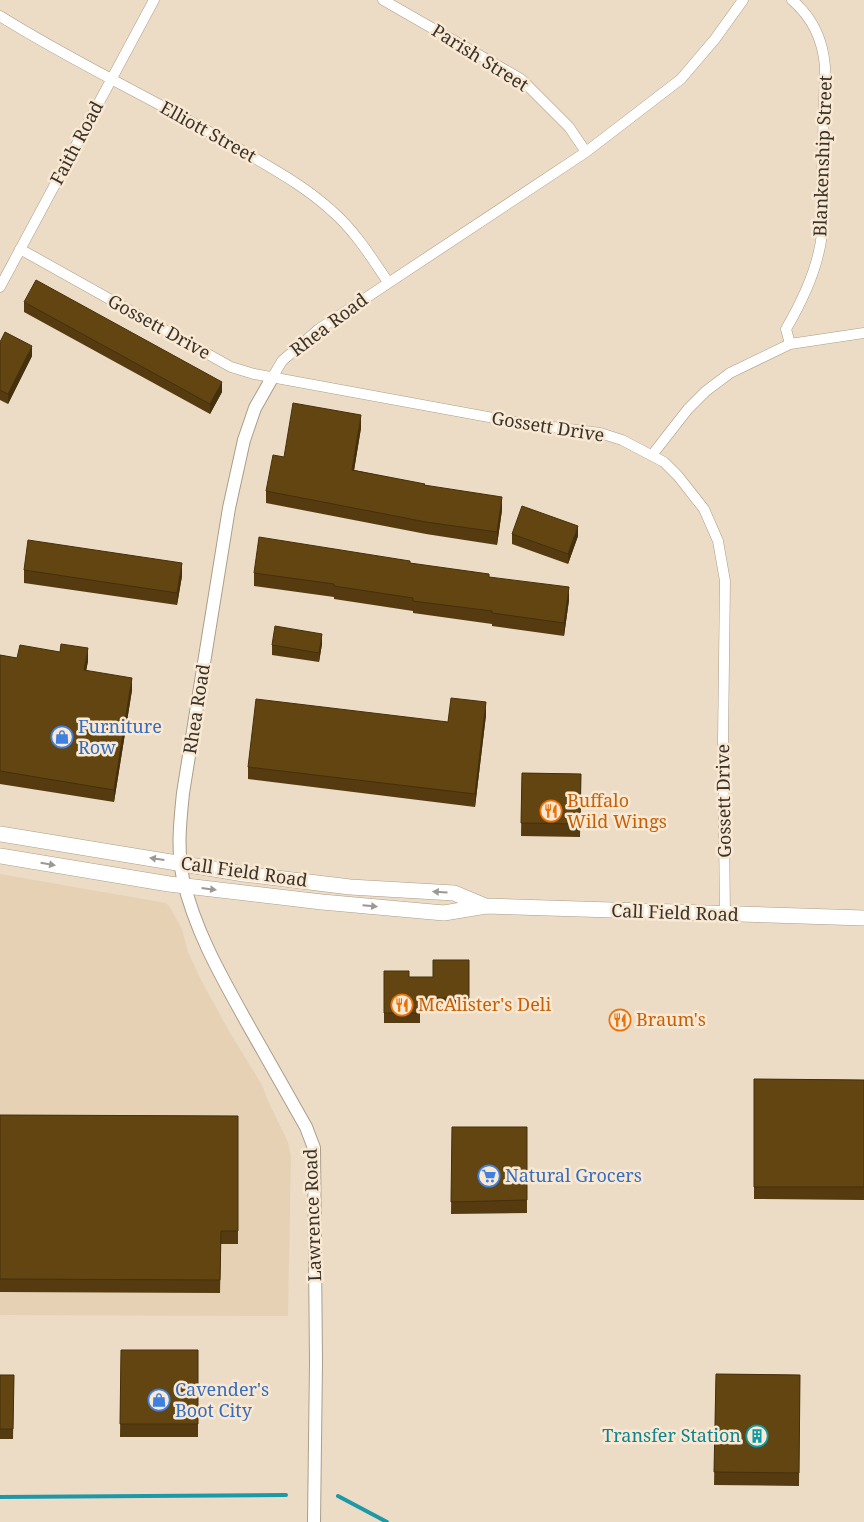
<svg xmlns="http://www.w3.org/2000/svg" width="864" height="1522" viewBox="0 0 864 1522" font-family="'Noto Serif',serif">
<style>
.built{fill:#e6d1b5}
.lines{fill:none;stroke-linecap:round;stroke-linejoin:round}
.stream{stroke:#1d98a7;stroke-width:4}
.minor-casing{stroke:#ac9d88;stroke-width:11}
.tertiary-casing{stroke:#ac9d88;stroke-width:14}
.secondary-casing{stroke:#ac9d88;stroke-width:16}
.minor{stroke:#fff;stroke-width:10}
.tertiary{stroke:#fff;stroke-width:12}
.secondary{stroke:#fff;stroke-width:15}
.wall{fill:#553b0f}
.shaded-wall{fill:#45300d}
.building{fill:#634512;stroke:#45300d}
.oneway{fill:#9c9894}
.labels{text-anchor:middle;stroke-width:5;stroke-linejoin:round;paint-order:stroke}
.street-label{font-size:18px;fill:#39322a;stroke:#f9e9d3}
.shop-label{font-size:18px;fill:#366cbe;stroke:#f9e9d3;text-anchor:start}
.food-label{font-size:18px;fill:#c56008;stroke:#f9e9d3;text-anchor:start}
.culture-label{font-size:18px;fill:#0d838f;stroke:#f9e9d3;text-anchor:end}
</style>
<rect width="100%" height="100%" fill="#ecdcc6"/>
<!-- built -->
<path class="built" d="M 0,874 L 166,903 L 170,907 L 182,929 L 188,952 L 201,980 L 229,1031 L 262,1085 L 269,1103 L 288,1142 L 291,1157 L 288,1316 L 0,1315 Z"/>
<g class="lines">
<!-- stream -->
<path class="stream" d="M 338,1496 L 387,1522
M 0,1497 L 286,1495"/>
<!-- minor casing -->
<g class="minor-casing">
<path id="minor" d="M 383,0 L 521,79 L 569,127 L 586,152
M 0,16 C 78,65 162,103 241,150 C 273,169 305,186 332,211 C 355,231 371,257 388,282
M 20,249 L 231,367 L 254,374 L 521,423 L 600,433 L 622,440 L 664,462 L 678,476 L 704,509 L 718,541 L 725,581 L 723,741 L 725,915
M 0,287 L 154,0
M 790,344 L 786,329 C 800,305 813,279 819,251 C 825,227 822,203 822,178 C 823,141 824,104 825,67 C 823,40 812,17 792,0
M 272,378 L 282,361 L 319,329 L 586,152 L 681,79 L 715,39 L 743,0
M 652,455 L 688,409 L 706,391 L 730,373 L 790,344 L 864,333"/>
</g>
<!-- tertiary casing -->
<g class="tertiary-casing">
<path id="tertiary" d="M 272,378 L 255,408 L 244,440 L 229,508 L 183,793 C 180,822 177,850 183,879 C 195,931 221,976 246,1021 C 266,1056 286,1092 306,1127 L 314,1148 L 316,1362 L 314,1522"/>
</g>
<!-- secondary casing -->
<g class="secondary-casing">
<path id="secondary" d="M 0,834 L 244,874 L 350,887 L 454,893 L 485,906
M 0,856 L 169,884 L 322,902 L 444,913 L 486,906 L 864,918"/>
</g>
<!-- minor -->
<use href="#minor" class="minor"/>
<!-- tertiary -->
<use href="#tertiary" class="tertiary"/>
<!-- secondary -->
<use href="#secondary" class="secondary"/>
</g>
<!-- wall -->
<path class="wall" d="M 24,302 L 222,392 L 210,414 L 24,312 Z
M 0,342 L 32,356 L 8,404 L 0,400 Z
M 361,428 L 354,470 L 425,485 L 502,510 L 497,545 L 426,534 L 266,503 L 266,491 L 284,457 Z
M 512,534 L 578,536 L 568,564 L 512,544 Z
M 410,563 L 489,577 L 569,600 L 564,636 L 492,626 L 492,624 L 413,613 L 413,611 L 334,599 L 334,597 L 254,586 L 254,573 Z
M 24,570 L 182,576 L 177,605 L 24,583 Z
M 322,644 L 319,662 L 272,655 L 272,645 Z
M 0,655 L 17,658 L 88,661 L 86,670 L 132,690 L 114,802 L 0,784 Z
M 486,715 L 475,807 L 248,779 L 248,767 Z
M 522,773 L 581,774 L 580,837 L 521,836 Z
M 469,960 L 469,1008 L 420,1007 L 420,1023 L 384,1023 L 384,971 L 409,977 L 433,977 Z
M 754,1079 L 864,1080 L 864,1200 L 754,1199 Z
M 0,1115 L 238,1116 L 238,1244 L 221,1244 L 220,1293 L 0,1292 Z
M 452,1127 L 527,1127 L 527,1213 L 451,1214 Z
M 121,1350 L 198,1350 L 198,1437 L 120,1437 Z
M 716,1374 L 800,1375 L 799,1486 L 714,1485 Z
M 0,1375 L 14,1375 L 13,1439 L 0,1439 Z"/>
<!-- shaded-wall -->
<path class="shaded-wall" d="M 32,346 L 32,356 L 8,404 L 8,394 Z
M 222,382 L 222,392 L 210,414 L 210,404 Z
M 361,415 L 361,428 L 352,483 L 352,470 Z
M 502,497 L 502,510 L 497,545 L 497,532 Z
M 578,526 L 578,536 L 568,564 L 568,554 Z
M 182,563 L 182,576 L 177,605 L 177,593 Z
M 569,587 L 569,600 L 564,636 L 564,623 Z
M 322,634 L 322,644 L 319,662 L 319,653 Z
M 88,648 L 88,661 L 84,683 L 84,670 Z
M 132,678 L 132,690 L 114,802 L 114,790 Z
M 486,702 L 486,715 L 475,807 L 475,794 Z"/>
<!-- building -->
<path class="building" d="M 36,280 L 222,382 L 210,404 L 24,302 Z
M 5,332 L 32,346 L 8,394 L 0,390 L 0,342 Z
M 293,403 L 361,415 L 352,470 L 425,484 L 424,485 L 502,497 L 497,532 L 426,522 L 266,491 L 273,455 L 284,457 Z
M 522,506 L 578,526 L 568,554 L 512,534 Z
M 259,537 L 410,561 L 410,563 L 489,574 L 489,577 L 569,587 L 564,623 L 492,613 L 492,611 L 413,601 L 413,598 L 334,586 L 334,584 L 254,573 Z
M 28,540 L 182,563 L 177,593 L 24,570 Z
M 275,626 L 322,634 L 319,653 L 272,645 Z
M 61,644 L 88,648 L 84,670 L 132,678 L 114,790 L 0,771 L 0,655 L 17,658 L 20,645 L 60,652 Z
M 451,698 L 486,702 L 475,794 L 248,767 L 256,699 L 448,722 Z
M 522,773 L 581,774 L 580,824 L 521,823 Z
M 433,960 L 469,960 L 469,998 L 420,998 L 420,1013 L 384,1013 L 384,971 L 409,971 L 409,977 L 433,977 Z
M 754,1079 L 864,1080 L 864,1187 L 754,1187 Z
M 0,1115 L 238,1116 L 238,1231 L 221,1231 L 220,1280 L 0,1279 Z
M 452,1127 L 527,1127 L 527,1200 L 451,1202 Z
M 121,1350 L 198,1350 L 198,1424 L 120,1424 Z
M 716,1374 L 800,1375 L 799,1473 L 714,1472 Z
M 0,1375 L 14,1375 L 13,1429 L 0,1429 Z"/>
<!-- one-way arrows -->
<defs><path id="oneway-solid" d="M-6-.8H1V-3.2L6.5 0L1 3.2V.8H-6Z" transform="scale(1.25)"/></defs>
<g class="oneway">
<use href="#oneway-solid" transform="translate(157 859) rotate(-172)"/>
<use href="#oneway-solid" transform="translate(48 864) rotate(10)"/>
<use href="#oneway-solid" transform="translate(209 889) rotate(7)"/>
<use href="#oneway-solid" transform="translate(440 892) rotate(-177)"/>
<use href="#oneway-solid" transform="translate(370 906) rotate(5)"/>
</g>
<!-- icons -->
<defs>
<g id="shop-ring" transform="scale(1.125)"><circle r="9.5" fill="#f9e9d3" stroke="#3f7fe0" stroke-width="1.5"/><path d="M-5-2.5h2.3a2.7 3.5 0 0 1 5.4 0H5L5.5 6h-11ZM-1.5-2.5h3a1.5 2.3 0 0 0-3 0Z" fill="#3f7fe0"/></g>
<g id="restaurant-ring" transform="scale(1.125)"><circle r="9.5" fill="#f9e9d3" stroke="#e8710a" stroke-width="1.5"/><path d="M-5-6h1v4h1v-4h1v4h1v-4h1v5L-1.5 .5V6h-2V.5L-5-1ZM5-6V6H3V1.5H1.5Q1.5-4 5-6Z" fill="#e8710a"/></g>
<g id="supermarket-ring" transform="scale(1.125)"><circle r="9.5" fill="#f9e9d3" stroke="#3f7fe0" stroke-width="1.5"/><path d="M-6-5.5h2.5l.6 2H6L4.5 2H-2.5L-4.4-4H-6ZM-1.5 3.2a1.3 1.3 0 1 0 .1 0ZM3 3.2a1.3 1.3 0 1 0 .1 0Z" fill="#3f7fe0"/></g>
<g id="building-ring" transform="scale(1.125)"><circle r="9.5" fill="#f9e9d3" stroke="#0f9aa8" stroke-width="1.5"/><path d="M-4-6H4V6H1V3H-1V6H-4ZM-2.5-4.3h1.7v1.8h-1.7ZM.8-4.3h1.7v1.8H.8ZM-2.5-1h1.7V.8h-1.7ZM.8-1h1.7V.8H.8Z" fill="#0f9aa8"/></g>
</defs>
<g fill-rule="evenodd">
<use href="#shop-ring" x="62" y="737"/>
<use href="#restaurant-ring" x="551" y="811"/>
<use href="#restaurant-ring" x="402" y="1005"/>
<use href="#restaurant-ring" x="620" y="1020"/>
<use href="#supermarket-ring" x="489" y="1176"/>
<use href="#shop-ring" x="159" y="1400"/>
<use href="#building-ring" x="757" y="1436"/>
</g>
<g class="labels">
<!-- street labels -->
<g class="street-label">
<text transform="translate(480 58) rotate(32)" y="6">Parish Street</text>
<text transform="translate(208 132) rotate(29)" y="6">Elliott Street</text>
<text transform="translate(77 143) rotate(-62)" y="6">Faith Road</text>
<text transform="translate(823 156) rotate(-88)" y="6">Blankenship Street</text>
<text transform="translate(329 325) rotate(-37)" y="6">Rhea Road</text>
<text transform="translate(159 327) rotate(29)" y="6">Gossett Drive</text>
<text transform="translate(548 427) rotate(9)" y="6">Gossett Drive</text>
<text transform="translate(197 709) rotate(-81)" y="6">Rhea Road</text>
<text transform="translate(724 801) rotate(-91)" y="6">Gossett Drive</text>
<text transform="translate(244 872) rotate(8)" y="6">Call Field Road</text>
<text transform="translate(675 913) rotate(2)" y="6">Call Field Road</text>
<text transform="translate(313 1215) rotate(-92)" y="6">Lawrence Road</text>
</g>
<!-- shop labels -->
<g class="shop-label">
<text x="78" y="733">Furniture<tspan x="78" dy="21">Row</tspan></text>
<text x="505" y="1182">Natural Grocers</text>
<text x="175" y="1396">Cavender's<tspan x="175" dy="21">Boot City</tspan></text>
</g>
<!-- food labels -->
<g class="food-label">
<text x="567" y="807">Buffalo<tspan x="567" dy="21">Wild Wings</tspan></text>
<text x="418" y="1011">McAlister's Deli</text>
<text x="636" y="1026">Braum's</text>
</g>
<!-- culture labels -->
<g class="culture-label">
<text x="741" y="1442">Transfer Station</text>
</g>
</g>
</svg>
